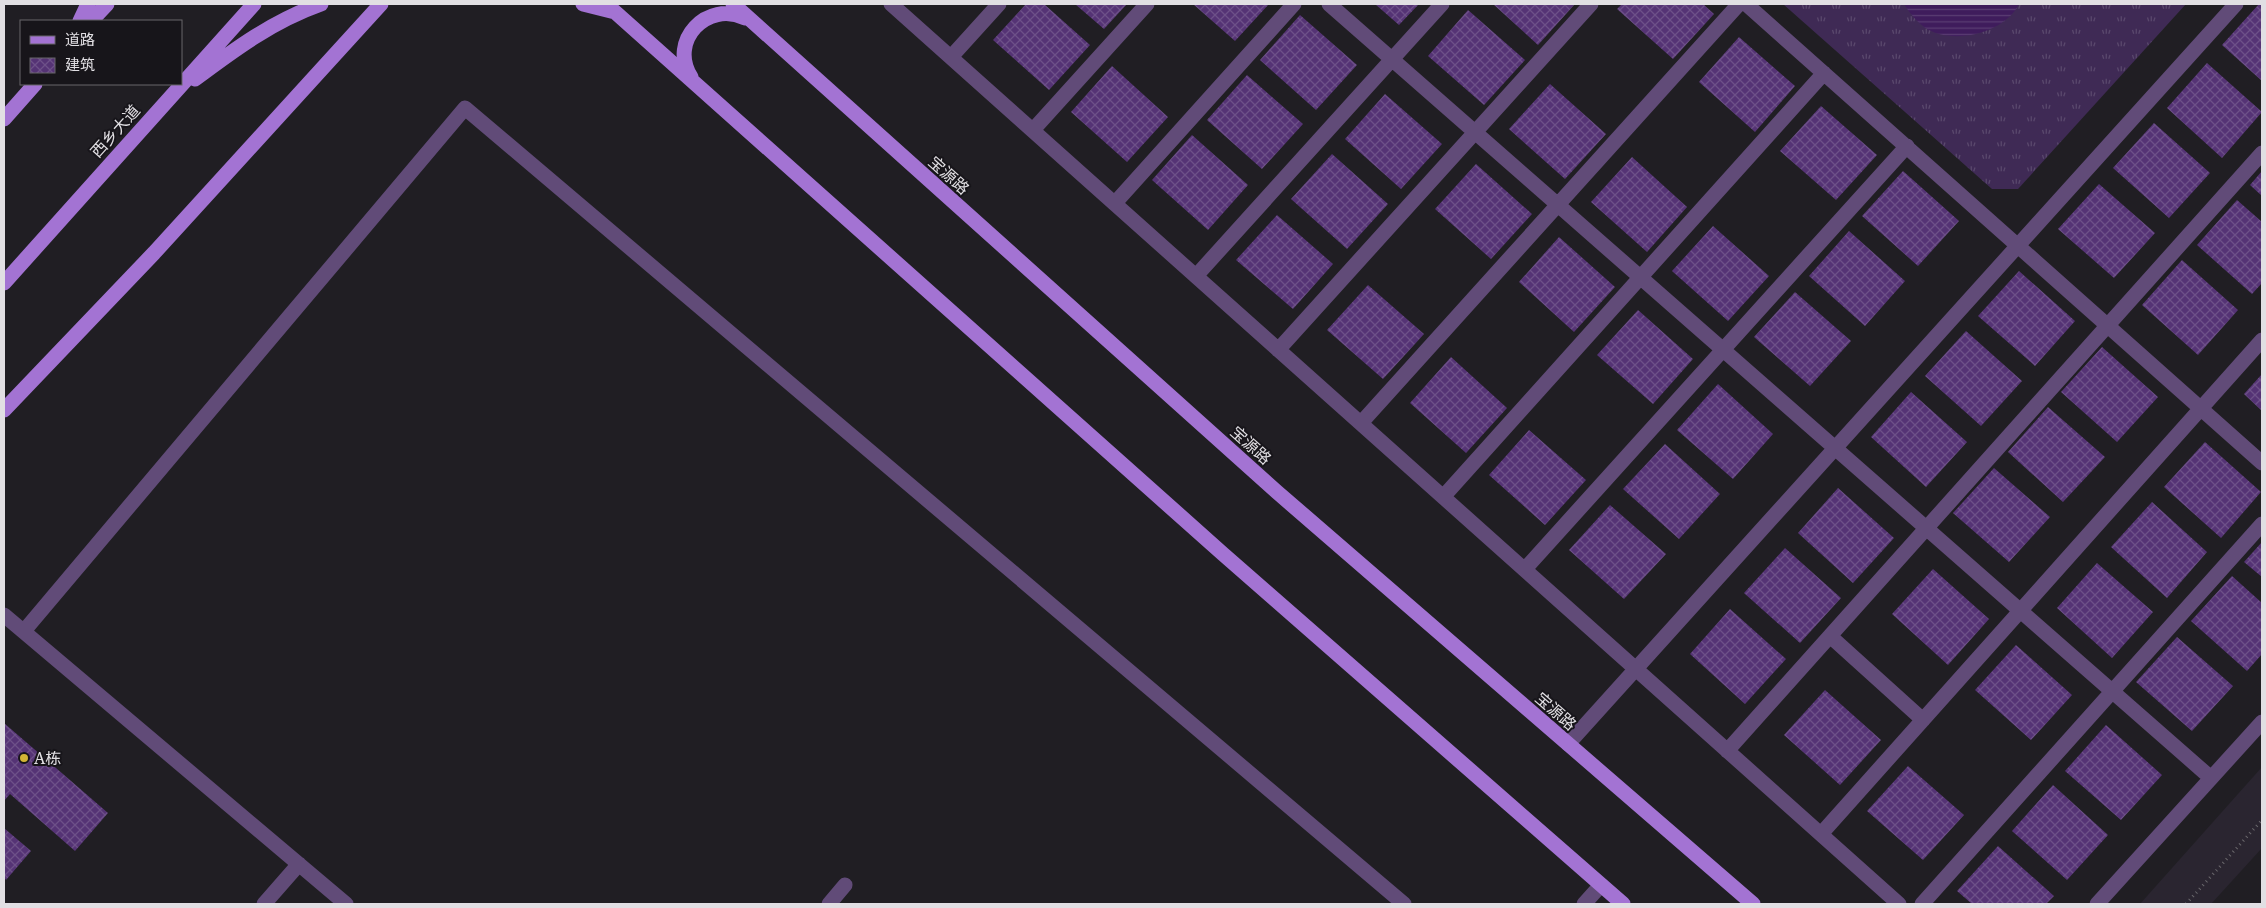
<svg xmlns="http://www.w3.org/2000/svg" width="2266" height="908" viewBox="0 0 2266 908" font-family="'Noto Serif','Noto Sans SC',serif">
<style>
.built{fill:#2a2530}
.grass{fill:url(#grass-tufts)}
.water{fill:url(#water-rules)}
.building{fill:url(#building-cross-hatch)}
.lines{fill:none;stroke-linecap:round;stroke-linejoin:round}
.path{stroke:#6a686c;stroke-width:3;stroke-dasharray:1 4;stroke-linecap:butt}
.minor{stroke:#614b78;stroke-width:15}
.major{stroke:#a373d3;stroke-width:15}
.poi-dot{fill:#d3b635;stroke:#17151a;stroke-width:2}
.labels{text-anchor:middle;stroke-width:4;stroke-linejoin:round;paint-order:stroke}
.street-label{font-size:16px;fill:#e1dfe3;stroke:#17151a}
.poi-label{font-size:16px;fill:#e1dfe3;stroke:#17151a;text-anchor:start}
</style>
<defs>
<pattern id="grass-tufts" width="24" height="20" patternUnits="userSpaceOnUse" patternTransform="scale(1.25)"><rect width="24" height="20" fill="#3f2a55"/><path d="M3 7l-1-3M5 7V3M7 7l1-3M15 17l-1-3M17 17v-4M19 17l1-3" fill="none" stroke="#5a486d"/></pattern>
<pattern id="water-rules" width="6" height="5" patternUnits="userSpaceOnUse" patternTransform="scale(1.25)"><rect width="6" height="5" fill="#3f1c5c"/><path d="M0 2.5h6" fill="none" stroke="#5a3d73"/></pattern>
<pattern id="building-cross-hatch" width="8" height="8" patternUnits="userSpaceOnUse" patternTransform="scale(1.25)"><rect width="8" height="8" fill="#553375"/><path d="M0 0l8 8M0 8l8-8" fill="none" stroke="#6d5088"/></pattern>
</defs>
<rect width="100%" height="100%" fill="#201e23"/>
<!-- built -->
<path class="built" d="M 2262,767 L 2262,848 L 2211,904 L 2140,904 Z"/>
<!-- grass -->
<path class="grass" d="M 1783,4 L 2186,4 L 2018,189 L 1992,189 Z"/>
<!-- water -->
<path class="water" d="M 1904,4 L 2019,4 C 2004,34 1951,46 1924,27 C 1916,21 1909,12 1904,4 Z"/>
<!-- building -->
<path class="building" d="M 1026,4 L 1044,4 L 1090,45 L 1049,90 L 993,40 Z
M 1075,4 L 1127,4 L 1104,29 Z
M 1193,4 L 1269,4 L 1235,41 Z
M 1375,4 L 1419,4 L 1399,25 Z
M 1493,4 L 1575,4 L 1538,45 Z
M 1622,4 L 1703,4 L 1714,14 L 1673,59 L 1617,9 Z
M 2259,4 L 2262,4 L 2262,81 L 2222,45 Z
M 1468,10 L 1525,60 L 1484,105 L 1428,56 Z
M 1300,15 L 1357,65 L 1316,110 L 1260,60 Z
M 1739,37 L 1795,86 L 1755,132 L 1699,82 Z
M 2207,63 L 2262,112 L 2222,158 L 2167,108 Z
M 1112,66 L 1168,117 L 1127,162 L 1071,112 Z
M 1247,75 L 1303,124 L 1262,169 L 1207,120 Z
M 1550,84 L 1606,134 L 1565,179 L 1509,129 Z
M 1385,94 L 1442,144 L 1401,189 L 1345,139 Z
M 1821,106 L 1877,155 L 1836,200 L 1780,151 Z
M 2154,123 L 2210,173 L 2169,218 L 2113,168 Z
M 1192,135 L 1248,185 L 1208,230 L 1152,180 Z
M 1332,154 L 1388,204 L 1347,249 L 1291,199 Z
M 1632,157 L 1687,207 L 1647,252 L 1591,202 Z
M 1476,164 L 1532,214 L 1491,259 L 1435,209 Z
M 1903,171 L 1959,221 L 1918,266 L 1862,216 Z
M 2262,171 L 2262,196 L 2250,185 Z
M 2099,184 L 2155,233 L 2114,278 L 2058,229 Z
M 2237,200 L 2262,222 L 2262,283 L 2252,294 L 2197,245 Z
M 1277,215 L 1333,264 L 1293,309 L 1236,260 Z
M 1713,226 L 1769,276 L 1728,321 L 1672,271 Z
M 1849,231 L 1905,281 L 1865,326 L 1809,276 Z
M 1559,237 L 1615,287 L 1574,332 L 1519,282 Z
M 2182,260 L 2238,310 L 2198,355 L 2142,305 Z
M 2019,271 L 2075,321 L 2035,366 L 1978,316 Z
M 1368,285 L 1424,334 L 1383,379 L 1327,330 Z
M 1795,292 L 1851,341 L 1810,386 L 1754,337 Z
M 1638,310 L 1693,359 L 1653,404 L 1597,355 Z
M 1966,331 L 2022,381 L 1981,426 L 1925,376 Z
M 2102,347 L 2158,397 L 2117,442 L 2061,392 Z
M 1451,357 L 1507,408 L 1466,453 L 1410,403 Z
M 2262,374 L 2262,411 L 2244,394 Z
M 1718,384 L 1773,434 L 1733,479 L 1677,430 Z
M 1911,392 L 1967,442 L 1926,487 L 1871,437 Z
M 2048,407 L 2105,457 L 2063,502 L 2008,452 Z
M 1529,430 L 1586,480 L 1545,525 L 1489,475 Z
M 2205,442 L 2261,492 L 2221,538 L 2164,487 Z
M 1665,444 L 1720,494 L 1679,539 L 1623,489 Z
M 1994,468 L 2050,517 L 2009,562 L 1953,513 Z
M 1838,488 L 1894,538 L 1853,583 L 1798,533 Z
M 2152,502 L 2207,552 L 2167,598 L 2111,547 Z
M 1610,505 L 1666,554 L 1624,599 L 1569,550 Z
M 2262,542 L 2262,577 L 2244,562 Z
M 1785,548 L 1841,598 L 1800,643 L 1744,593 Z
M 2097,563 L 2153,612 L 2112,658 L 2057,608 Z
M 1933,569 L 1989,619 L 1948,665 L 1892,614 Z
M 2232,576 L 2262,603 L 2262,654 L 2247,671 L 2191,621 Z
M 1730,609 L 1786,659 L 1745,704 L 1690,654 Z
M 2177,637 L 2233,686 L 2192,731 L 2136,682 Z
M 2016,645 L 2072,695 L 2031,740 L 1975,690 Z
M 1825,690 L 1881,740 L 1840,785 L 1784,735 Z
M 4,723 L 108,813 L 75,851 L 10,794 L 4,801 Z
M 2106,725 L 2162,775 L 2121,820 L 2065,771 Z
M 1908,766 L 1964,815 L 1923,860 L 1867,811 Z
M 2053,785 L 2108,835 L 2067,880 L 2012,831 Z
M 4,828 L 31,851 L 6,880 L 4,877 Z
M 1998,846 L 2054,896 L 2046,904 L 1972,904 L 1957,891 Z"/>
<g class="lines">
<!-- path -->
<path class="path" d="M 2186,904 L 2262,820"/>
<!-- minor -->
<path class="minor" d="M 891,4 L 1899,904
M 1329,4 L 2211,778
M 1746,4 L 2262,463
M 951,57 L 999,4
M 1033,130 L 1147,4
M 1115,203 L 1294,4
M 1196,276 L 1442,4
M 1278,350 L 1591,4
M 1361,423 L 1739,4
M 1443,497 L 1824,73
M 1525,569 L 1907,146
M 4,615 L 346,904
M 24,631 L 465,108 L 1404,904
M 1830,636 L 1923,720
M 1568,744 L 2236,4
M 1727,751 L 2262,153
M 1821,834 L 2262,340
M 264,904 L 299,864
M 829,904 L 845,885
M 1584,904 L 1601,885
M 1922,904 L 2262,524
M 2097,904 L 2262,722"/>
<!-- major -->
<path class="major" d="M 583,4 L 615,12
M 606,4 L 1223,554 L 1623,904
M 733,4 L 1277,492 L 1753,904
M 80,21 L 88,4
M 91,21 L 107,4
M 691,77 C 668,41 707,0 745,18
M 195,79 C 235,49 273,21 321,4
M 4,119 L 35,84
M 4,283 L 254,4
M 4,410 L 154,253 L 381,4"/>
</g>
<!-- markers -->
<circle class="poi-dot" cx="24" cy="758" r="5"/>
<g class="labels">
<!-- street labels -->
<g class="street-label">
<text transform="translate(115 131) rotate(-48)" y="6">西乡大道</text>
<text transform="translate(949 175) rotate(42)" y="6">宝源路</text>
<text transform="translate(1251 445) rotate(42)" y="6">宝源路</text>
<text transform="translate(1556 711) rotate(41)" y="6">宝源路</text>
</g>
<!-- poi labels -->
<g class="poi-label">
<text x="34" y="764">A栋</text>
</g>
</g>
<!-- border -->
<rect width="2266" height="908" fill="none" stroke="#e1dfe3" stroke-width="10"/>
<!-- legend -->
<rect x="20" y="20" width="162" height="65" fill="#17151a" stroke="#68666a"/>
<rect x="30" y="36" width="25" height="8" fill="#a373d3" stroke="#68666a"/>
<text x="65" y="45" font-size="15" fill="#e1dfe3">道路</text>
<rect x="30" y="58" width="25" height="15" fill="url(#building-cross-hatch)" stroke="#68666a"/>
<text x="65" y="70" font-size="15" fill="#e1dfe3">建筑</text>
</svg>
